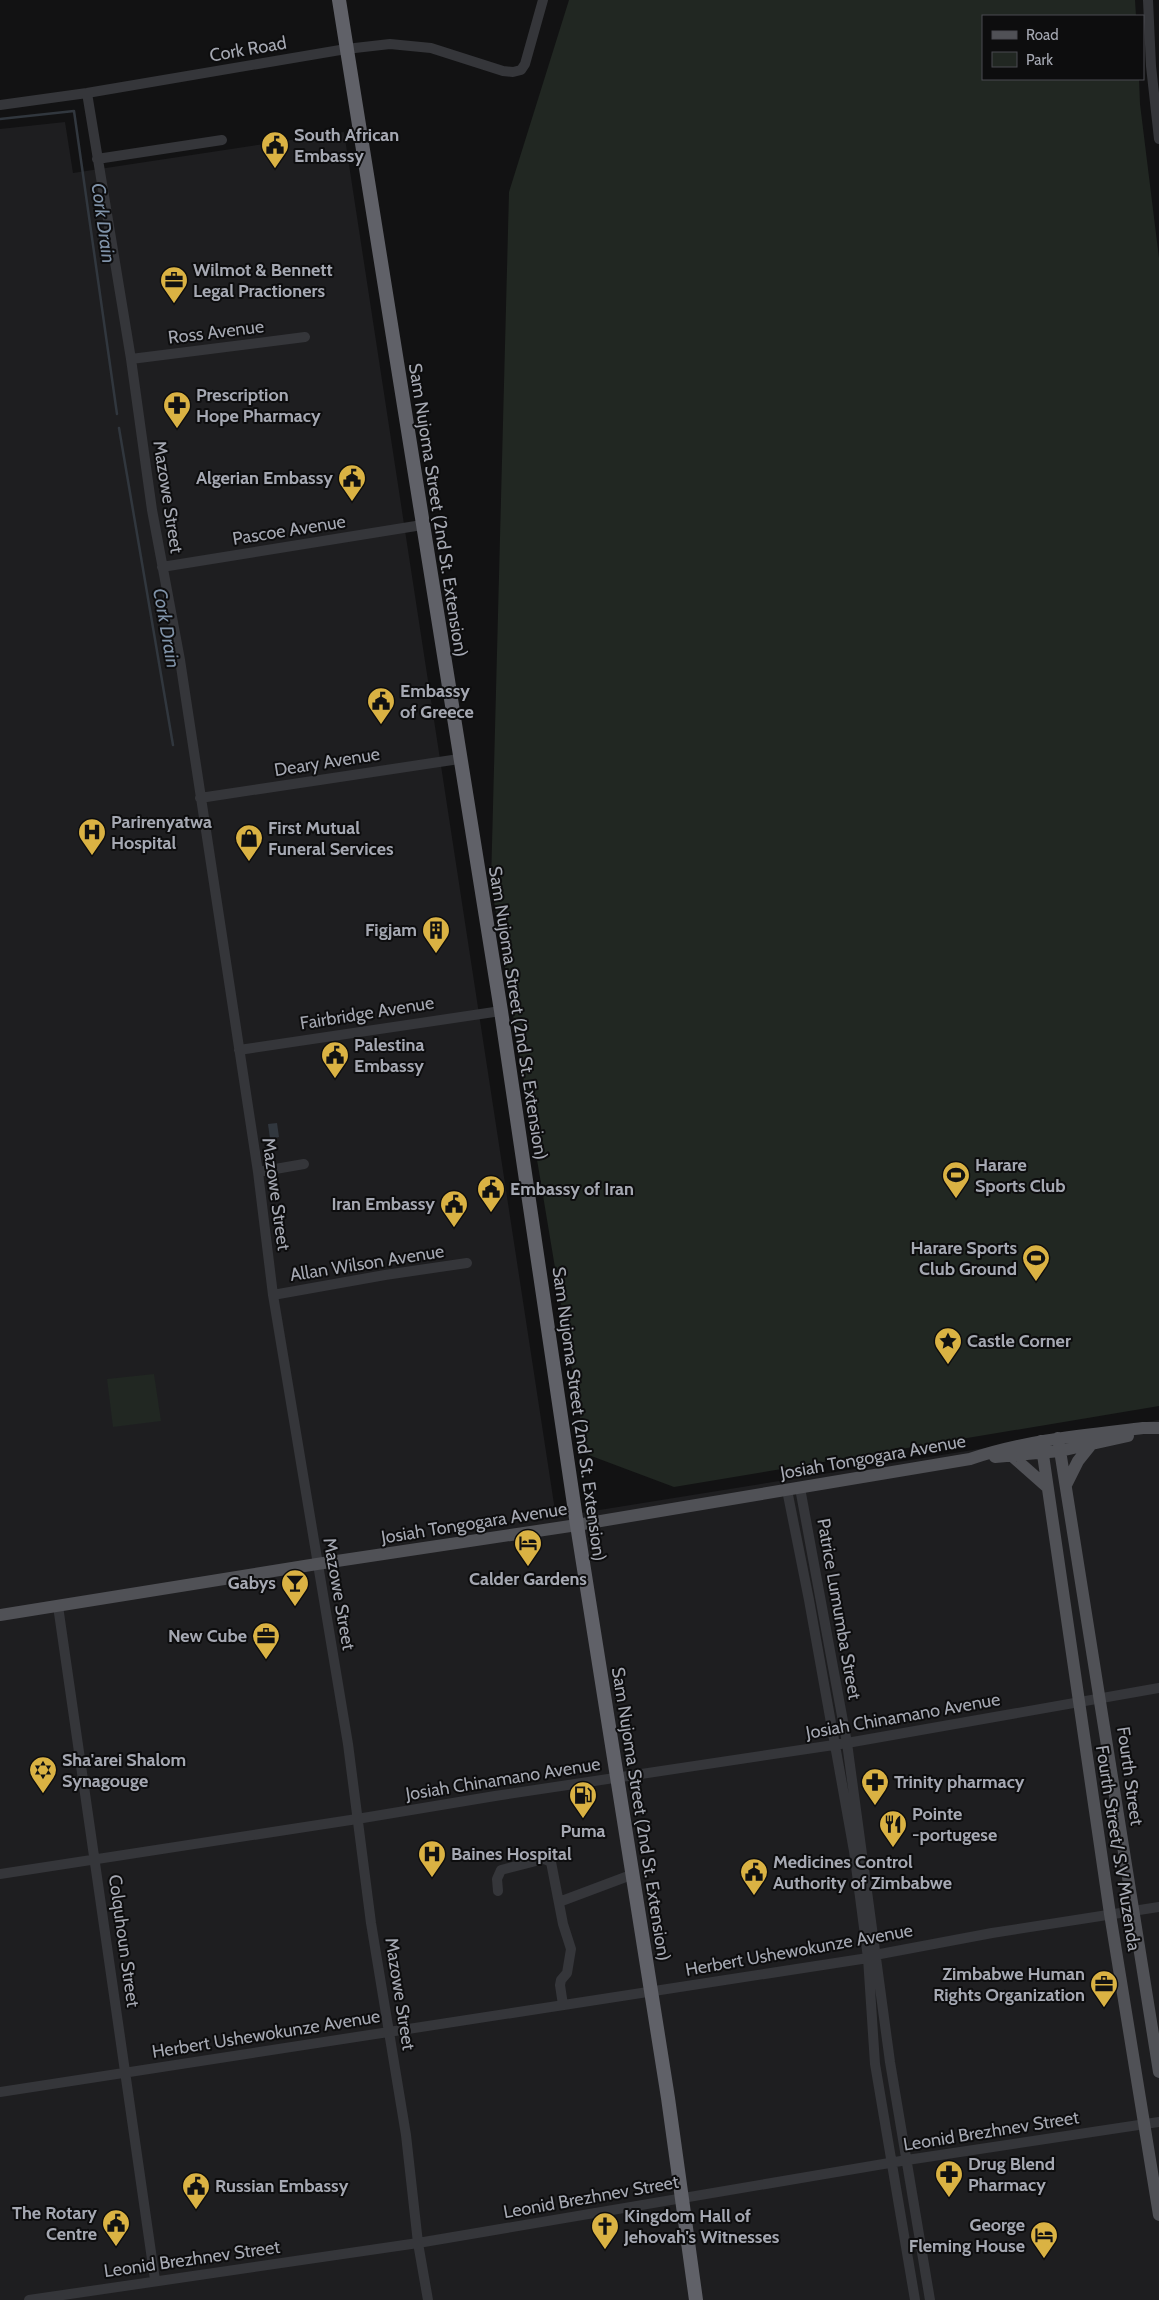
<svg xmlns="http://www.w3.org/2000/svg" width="1159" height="2300" viewBox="0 0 1159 2300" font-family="Cabin,sans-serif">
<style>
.built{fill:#1e1e20}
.green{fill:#212722}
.water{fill:#31373e}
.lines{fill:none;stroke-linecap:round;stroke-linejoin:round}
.stream{stroke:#31373e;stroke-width:2.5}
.minor{stroke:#35363a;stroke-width:10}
.major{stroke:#505156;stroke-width:12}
.highway{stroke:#606168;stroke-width:14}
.labels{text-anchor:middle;stroke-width:4;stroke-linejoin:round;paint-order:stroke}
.street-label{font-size:18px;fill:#a5a8b2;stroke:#0d0d0e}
.poi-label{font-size:18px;font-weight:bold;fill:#a5a8b2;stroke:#0d0d0e;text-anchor:start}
.water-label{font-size:19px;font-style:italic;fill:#8093a9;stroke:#0d0d0e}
</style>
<rect width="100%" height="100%" fill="#121213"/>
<!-- built -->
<path class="built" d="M 65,122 L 73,173 L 344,132 L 556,1517 L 1159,1420 L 1159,2300 L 0,2300 L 0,129 Z"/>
<!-- green -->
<path class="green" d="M 569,0 L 1135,0 L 1136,16 L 983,16 L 983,79 L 1139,79 L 1140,104 L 1159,258 L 1159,1406 L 674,1487 L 586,1454 L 491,883 L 509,192 Z
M 154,1374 L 161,1421 L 113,1427 L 107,1379 Z"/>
<!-- water -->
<path class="water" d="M 277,1123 L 279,1137 L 270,1139 L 268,1124 Z"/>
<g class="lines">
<!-- stream -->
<path class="stream" d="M 0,119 L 74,111 L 117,414
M 119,428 L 173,745"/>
<!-- minor -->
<path class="minor" d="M 1148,0 L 1151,66 L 1159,139
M 87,93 L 131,359 L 152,510 L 180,660 L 258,1172 L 273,1295 L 348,1744 L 371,1923 L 406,2135 L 418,2243 L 428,2300
M 0,105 L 87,93 L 346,49 L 390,44 L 431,48 L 503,71 L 513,72 L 521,70 L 525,64 L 543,0
M 97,159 L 222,140
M 131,359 L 305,337
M 162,567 L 422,525
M 200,798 L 459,759
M 239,1050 L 501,1011
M 258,1172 L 304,1164
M 273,1295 L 385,1275 L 467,1263
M 800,1488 L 847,1743 L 890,2062 L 930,2300
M 787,1490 L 809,1600 L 854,1851 L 868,1958 L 875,2064 L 915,2300
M 58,1606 L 155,2280
M 0,1874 L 357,1819 L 495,1796 L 847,1743 L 1159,1688
M 498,1891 L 497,1879 L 501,1870 L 544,1859 L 551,1862 L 563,1924 L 571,1949 L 567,1973 L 561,1980 L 560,1985 L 563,2005
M 559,1902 L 631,1875
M 0,2092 L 868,1958 L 875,1955 L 992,1933 L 1159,1907
M 29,2300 L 418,2243 L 907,2160 L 1159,2122"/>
<!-- major -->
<path class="major" d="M 1058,1438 L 1159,2072
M 1041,1441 L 1110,1914 L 1159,2215
M 1012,1456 L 1046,1486
M 995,1457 L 1060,1451 L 1128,1436
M 1066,1485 L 1078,1461 L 1090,1446
M 0,1615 L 317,1564 L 577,1525 L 970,1459 C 1026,1440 1084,1435 1143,1428 L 1159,1428"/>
<!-- highway -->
<path class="highway" d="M 339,0 L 501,1011 L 577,1525 L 668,2098 L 696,2300"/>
</g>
<!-- icons -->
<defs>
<g id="civic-pin" transform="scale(1.4375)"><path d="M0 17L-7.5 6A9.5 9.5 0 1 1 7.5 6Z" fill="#dab243" stroke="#0d0d0e"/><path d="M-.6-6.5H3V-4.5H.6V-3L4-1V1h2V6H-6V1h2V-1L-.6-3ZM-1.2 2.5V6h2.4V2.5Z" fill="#111"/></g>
<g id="office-pin" transform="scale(1.4375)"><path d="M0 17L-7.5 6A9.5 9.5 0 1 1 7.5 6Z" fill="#dab243" stroke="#0d0d0e"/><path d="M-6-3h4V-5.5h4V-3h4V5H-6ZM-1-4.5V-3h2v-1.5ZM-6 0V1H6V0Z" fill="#111"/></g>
<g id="pharmacy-pin" transform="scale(1.4375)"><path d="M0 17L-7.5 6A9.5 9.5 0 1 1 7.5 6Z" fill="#dab243" stroke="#0d0d0e"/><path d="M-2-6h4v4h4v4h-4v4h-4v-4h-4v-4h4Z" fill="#111"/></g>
<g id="hospital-pin" transform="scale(1.4375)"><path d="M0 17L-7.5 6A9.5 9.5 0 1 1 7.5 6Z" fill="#dab243" stroke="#0d0d0e"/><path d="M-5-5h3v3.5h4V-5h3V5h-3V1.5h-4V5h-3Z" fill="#111"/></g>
<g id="shop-pin" transform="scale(1.4375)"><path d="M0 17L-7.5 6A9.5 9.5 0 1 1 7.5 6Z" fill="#dab243" stroke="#0d0d0e"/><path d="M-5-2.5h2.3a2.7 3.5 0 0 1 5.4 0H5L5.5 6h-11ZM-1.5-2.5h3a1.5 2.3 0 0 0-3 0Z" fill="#111"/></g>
<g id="building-pin" transform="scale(1.4375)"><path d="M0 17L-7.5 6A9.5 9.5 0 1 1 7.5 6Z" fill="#dab243" stroke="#0d0d0e"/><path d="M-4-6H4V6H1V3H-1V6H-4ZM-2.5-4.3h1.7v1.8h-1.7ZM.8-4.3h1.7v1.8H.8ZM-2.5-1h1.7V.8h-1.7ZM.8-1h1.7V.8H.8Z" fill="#111"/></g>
<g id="stadium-pin" transform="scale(1.4375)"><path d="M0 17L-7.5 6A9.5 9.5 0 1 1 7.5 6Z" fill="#dab243" stroke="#0d0d0e"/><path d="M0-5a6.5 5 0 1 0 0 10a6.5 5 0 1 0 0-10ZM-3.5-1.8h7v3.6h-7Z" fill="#111"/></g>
<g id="sight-pin" transform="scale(1.4375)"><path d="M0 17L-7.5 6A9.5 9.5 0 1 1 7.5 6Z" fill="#dab243" stroke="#0d0d0e"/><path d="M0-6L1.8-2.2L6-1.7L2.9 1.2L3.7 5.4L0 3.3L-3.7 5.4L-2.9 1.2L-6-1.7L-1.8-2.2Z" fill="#111"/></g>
<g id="hotel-pin" transform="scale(1.4375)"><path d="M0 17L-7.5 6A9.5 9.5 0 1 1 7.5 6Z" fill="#dab243" stroke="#0d0d0e"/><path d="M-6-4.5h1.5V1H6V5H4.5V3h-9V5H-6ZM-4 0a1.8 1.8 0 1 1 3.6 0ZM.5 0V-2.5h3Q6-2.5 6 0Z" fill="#111"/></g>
<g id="bar-pin" transform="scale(1.4375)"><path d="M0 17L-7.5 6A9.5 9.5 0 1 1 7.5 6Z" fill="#dab243" stroke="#0d0d0e"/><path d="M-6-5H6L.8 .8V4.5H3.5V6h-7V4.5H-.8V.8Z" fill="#111"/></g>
<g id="synagogue-pin" transform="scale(1.4375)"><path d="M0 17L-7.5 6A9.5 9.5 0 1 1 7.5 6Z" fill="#dab243" stroke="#0d0d0e"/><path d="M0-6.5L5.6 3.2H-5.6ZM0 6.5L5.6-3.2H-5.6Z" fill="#111"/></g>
<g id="fuel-pin" transform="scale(1.4375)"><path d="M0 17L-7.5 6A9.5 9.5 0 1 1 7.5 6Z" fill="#dab243" stroke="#0d0d0e"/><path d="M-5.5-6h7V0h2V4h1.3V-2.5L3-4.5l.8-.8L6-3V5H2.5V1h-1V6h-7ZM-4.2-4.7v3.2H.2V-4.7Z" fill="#111"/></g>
<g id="restaurant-pin" transform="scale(1.4375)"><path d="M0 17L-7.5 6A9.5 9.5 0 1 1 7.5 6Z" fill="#dab243" stroke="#0d0d0e"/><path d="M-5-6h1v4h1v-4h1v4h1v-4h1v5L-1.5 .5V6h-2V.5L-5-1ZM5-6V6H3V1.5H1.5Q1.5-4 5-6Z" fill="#111"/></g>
<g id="church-pin" transform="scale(1.4375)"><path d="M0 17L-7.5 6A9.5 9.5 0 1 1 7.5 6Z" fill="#dab243" stroke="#0d0d0e"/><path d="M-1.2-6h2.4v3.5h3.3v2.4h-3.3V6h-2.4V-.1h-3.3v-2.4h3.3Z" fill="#111"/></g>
</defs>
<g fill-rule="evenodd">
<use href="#civic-pin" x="275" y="145"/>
<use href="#office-pin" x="174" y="280"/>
<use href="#pharmacy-pin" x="177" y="405"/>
<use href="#civic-pin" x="352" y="478"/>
<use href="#civic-pin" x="381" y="701"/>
<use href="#hospital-pin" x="92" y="832"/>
<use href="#shop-pin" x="249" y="838"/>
<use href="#building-pin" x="436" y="930"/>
<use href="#civic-pin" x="335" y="1055"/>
<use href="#stadium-pin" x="956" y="1175"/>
<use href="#civic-pin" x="491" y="1189"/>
<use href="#civic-pin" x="454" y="1204"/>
<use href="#stadium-pin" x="1036" y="1258"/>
<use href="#sight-pin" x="948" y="1341"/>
<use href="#hotel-pin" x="528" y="1543"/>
<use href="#bar-pin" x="295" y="1583"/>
<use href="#office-pin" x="266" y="1636"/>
<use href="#synagogue-pin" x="43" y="1770"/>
<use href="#pharmacy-pin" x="875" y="1782"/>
<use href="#fuel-pin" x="583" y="1795"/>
<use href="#restaurant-pin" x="893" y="1824"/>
<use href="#hospital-pin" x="432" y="1854"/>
<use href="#civic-pin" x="754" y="1872"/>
<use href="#office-pin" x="1104" y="1984"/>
<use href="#pharmacy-pin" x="949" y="2174"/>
<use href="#civic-pin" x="196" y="2186"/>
<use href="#civic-pin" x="116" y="2223"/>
<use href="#church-pin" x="605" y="2226"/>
<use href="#hotel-pin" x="1044" y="2235"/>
</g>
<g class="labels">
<!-- street labels -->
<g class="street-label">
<text transform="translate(248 49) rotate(-10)" y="6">Cork Road</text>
<text transform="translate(216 332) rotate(-7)" y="6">Ross Avenue</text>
<text transform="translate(168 497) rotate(81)" y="6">Mazowe Street</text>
<text transform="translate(438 510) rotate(81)" y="6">Sam Nujoma Street (2nd St. Extension)</text>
<text transform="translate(289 530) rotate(-9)" y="6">Pascoe Avenue</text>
<text transform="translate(327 762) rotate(-9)" y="6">Deary Avenue</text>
<text transform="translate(367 1013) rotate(-9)" y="6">Fairbridge Avenue</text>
<text transform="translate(518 1013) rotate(81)" y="6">Sam Nujoma Street (2nd St. Extension)</text>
<text transform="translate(276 1194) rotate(82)" y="6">Mazowe Street</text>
<text transform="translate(367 1263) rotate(-9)" y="6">Allan Wilson Avenue</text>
<text transform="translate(579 1414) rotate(82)" y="6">Sam Nujoma Street (2nd St. Extension)</text>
<text transform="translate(873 1457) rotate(-10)" y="6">Josiah Tongogara Avenue</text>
<text transform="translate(474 1523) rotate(-9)" y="6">Josiah Tongogara Avenue</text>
<text transform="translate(339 1594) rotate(80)" y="6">Mazowe Street</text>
<text transform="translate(839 1609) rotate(80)" y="6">Patrice Lumumba Street</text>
<text transform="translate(903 1716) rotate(-10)" y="6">Josiah Chinamano Avenue</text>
<text transform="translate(1130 1776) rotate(82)" y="6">Fourth Street</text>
<text transform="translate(503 1779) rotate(-9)" y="6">Josiah Chinamano Avenue</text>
<text transform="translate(641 1814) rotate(81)" y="6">Sam Nujoma Street (2nd St. Extension)</text>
<text transform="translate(1118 1848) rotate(81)" y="6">Fourth Street/ S.V Muzenda</text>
<text transform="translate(124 1941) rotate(82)" y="6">Colquhoun Street</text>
<text transform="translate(799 1950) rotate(-10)" y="6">Herbert Ushewokunze Avenue</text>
<text transform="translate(400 1994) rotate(81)" y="6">Mazowe Street</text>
<text transform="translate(266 2034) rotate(-9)" y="6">Herbert Ushewokunze Avenue</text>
<text transform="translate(991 2131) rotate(-9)" y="6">Leonid Brezhnev Street</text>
<text transform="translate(591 2197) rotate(-10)" y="6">Leonid Brezhnev Street</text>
<text transform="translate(192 2259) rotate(-8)" y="6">Leonid Brezhnev Street</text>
</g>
<!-- poi labels -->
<g class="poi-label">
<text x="294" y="141">South African<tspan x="294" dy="21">Embassy</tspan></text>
<text x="193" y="276">Wilmot &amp; Bennett<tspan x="193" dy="21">Legal Practioners</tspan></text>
<text x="196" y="401">Prescription<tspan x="196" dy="21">Hope Pharmacy</tspan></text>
<text x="333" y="484" text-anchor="end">Algerian Embassy</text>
<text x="400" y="697">Embassy<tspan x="400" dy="21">of Greece</tspan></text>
<text x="111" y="828">Parirenyatwa<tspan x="111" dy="21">Hospital</tspan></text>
<text x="268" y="834">First Mutual<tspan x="268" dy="21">Funeral Services</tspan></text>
<text x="417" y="936" text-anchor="end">Figjam</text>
<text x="354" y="1051">Palestina<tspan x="354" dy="21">Embassy</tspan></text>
<text x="975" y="1171">Harare<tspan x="975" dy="21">Sports Club</tspan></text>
<text x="510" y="1195">Embassy of Iran</text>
<text x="435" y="1210" text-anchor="end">Iran Embassy</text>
<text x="1017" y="1254" text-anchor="end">Harare Sports<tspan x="1017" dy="21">Club Ground</tspan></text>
<text x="967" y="1347">Castle Corner</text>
<text x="528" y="1585" text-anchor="middle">Calder Gardens</text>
<text x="276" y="1589" text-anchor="end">Gabys</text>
<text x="247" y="1642" text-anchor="end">New Cube</text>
<text x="62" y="1766">Sha'arei Shalom<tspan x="62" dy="21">Synagouge</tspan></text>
<text x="894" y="1788">Trinity pharmacy</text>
<text x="912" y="1820">Pointe<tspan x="912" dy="21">-portugese</tspan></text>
<text x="583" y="1837" text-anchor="middle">Puma</text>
<text x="451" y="1860">Baines Hospital</text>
<text x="773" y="1868">Medicines Control<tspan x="773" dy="21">Authority of Zimbabwe</tspan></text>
<text x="1085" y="1980" text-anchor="end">Zimbabwe Human<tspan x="1085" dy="21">Rights Organization</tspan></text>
<text x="968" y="2170">Drug Blend<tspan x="968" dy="21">Pharmacy</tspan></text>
<text x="215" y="2192">Russian Embassy</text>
<text x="97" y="2219" text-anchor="end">The Rotary<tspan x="97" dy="21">Centre</tspan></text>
<text x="624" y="2222">Kingdom Hall of<tspan x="624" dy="21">Jehovah's Witnesses</tspan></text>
<text x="1025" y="2231" text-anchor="end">George<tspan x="1025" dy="21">Fleming House</tspan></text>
</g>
<!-- water labels -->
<g class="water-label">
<text transform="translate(104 223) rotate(82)" y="7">Cork Drain</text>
<text transform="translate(167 628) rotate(80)" y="7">Cork Drain</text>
</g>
</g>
<!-- legend -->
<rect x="982" y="15" width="162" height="65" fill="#0d0d0e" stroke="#4a4b50"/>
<rect x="992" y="31" width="25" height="8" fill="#505156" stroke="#4a4b50"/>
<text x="1026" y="40" font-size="15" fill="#a5a8b2">Road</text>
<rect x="992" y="52" width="25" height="15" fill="#212722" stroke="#4a4b50"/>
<text x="1026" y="65" font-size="15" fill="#a5a8b2">Park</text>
</svg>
